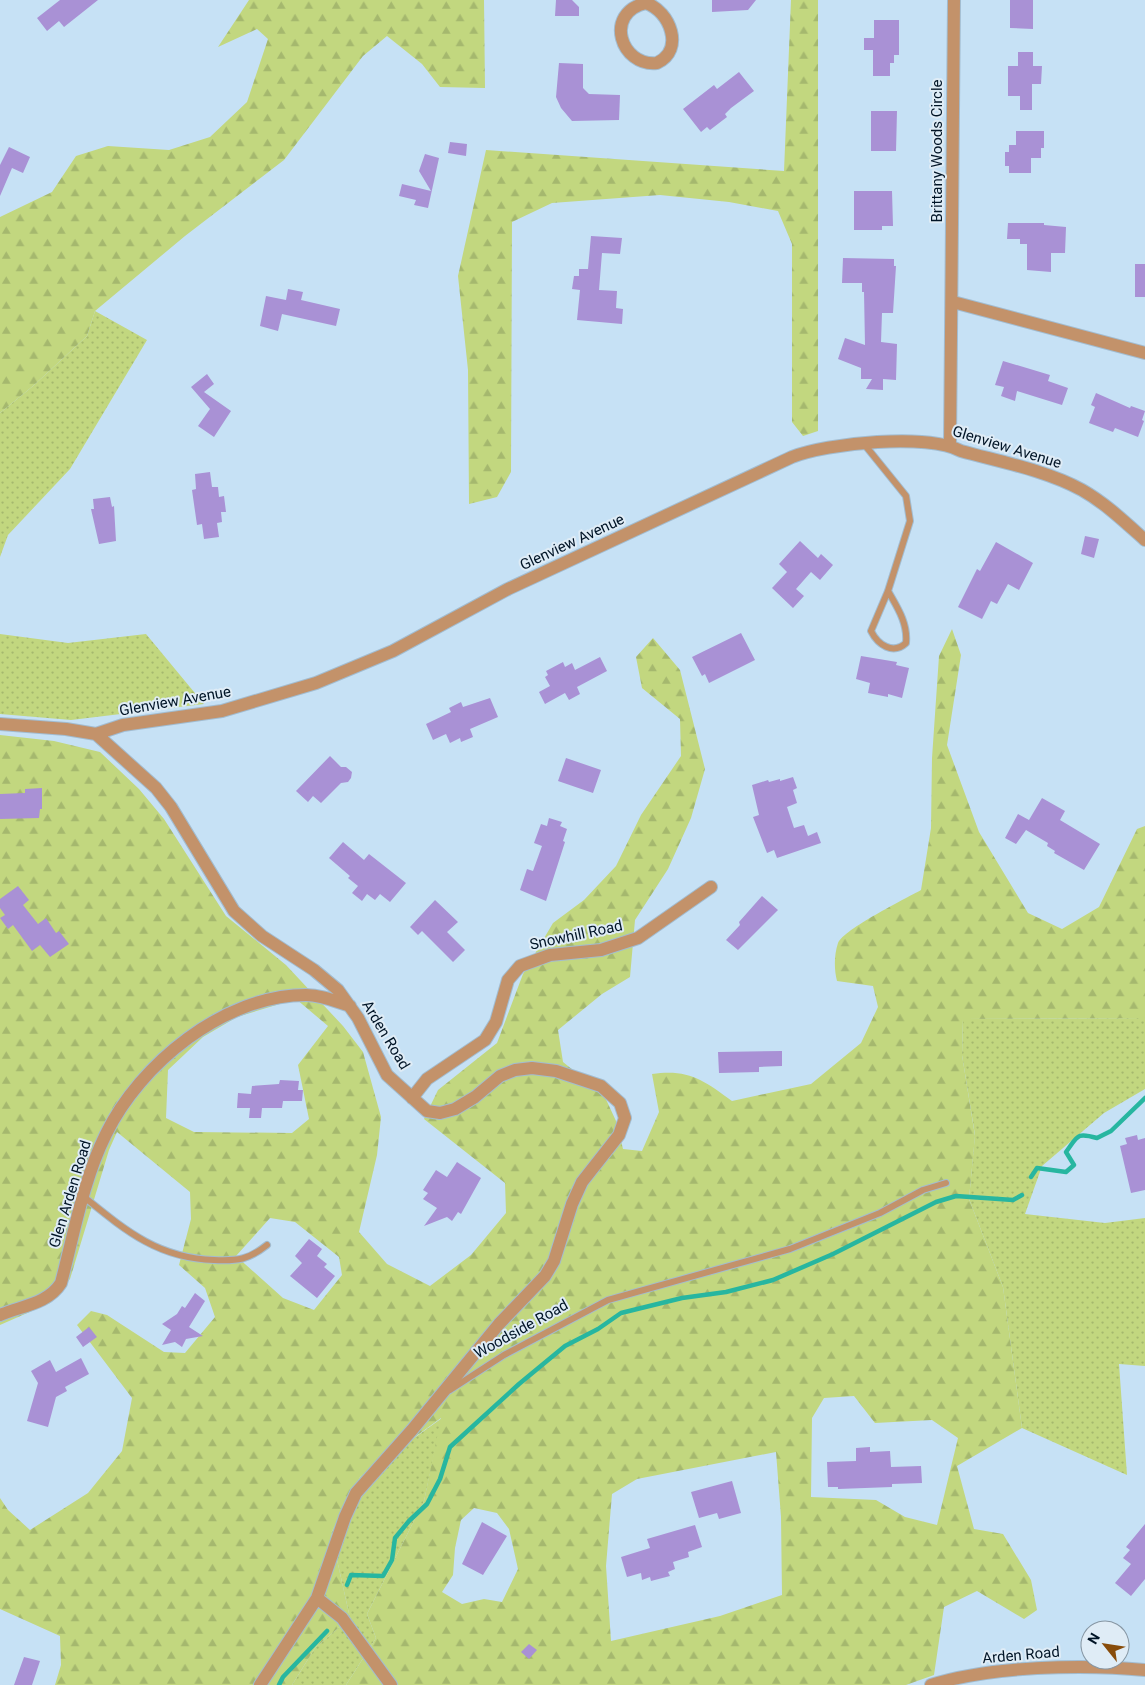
<svg xmlns="http://www.w3.org/2000/svg" width="1145" height="1685" viewBox="0 0 1145 1685" font-family="Roboto,sans-serif">
<style>
.grass{fill:url(#grass-dots)}
.forest{fill:url(#forest-firs);fill-rule:evenodd}
.lines{fill:none;stroke-linecap:round;stroke-linejoin:round}
.stream{stroke:#27b6a0;stroke-width:4.5}
.building{fill:#a991d5}
.lane-casing{stroke:#a2bcd0;stroke-width:8}
.street-casing{stroke:#a2bcd0;stroke-width:14}
.lane{stroke:#c3926a;stroke-width:6}
.street{stroke:#c3926a;stroke-width:12}
.labels{text-anchor:middle;stroke-width:4;stroke-linejoin:round;paint-order:stroke}
.street-label{font-size:15px;fill:#001426;stroke:#dfecf6}
</style>
<defs>
<pattern id="grass-dots" width="8" height="8" patternUnits="userSpaceOnUse" patternTransform="scale(1.25)"><rect width="8" height="8" fill="#c2d77f"/><path d="M2 2h.1M6 6h.1" fill="none" stroke="#a5b86e" stroke-width="1.8" stroke-linecap="round"/></pattern>
<pattern id="forest-firs" width="22" height="20" patternUnits="userSpaceOnUse" patternTransform="scale(1.25)"><rect width="22" height="20" fill="#c2d77f"/><path d="M5 1l3.5 6h-7zM16 11l3.5 6h-7z" fill="#a5b86e"/></pattern>
</defs>
<rect width="100%" height="100%" fill="#c6e1f5"/>
<!-- grass -->
<path class="grass" d="M 95,311 L 147,340 L 70,469 L 8,535 L 0,557 L 0,413 L 33,386 L 87,336 Z
M 0,634 L 68,643 L 146,634 L 204,704 L 71,720 L 0,714 Z
M 1145,1018 L 1145,1089 L 1104,1113 L 1042,1166 L 1025,1214 L 1105,1223 L 1145,1218 L 1145,1366 L 1119,1364 L 1127,1475 L 1022,1428 L 1003,1287 L 969,1199 L 975,1135 L 962,1055 L 963,1019 Z
M 442,1418 L 424,1501 L 367,1614 L 376,1638 L 346,1685 L 292,1685 L 315,1648 L 350,1618 L 331,1533 L 360,1477 Z"/>
<!-- forest -->
<path class="forest" d="M 249,0 L 484,0 L 485,88 L 440,87 L 422,64 L 387,36 L 363,56 L 284,160 L 185,236 L 95,311 L 87,336 L 33,386 L 0,413 L 0,217 L 52,192 L 76,156 L 108,146 L 169,150 L 210,137 L 247,102 L 268,39 L 257,29 L 218,47 Z
M 791,0 L 818,0 L 818,431 L 803,436 L 792,422 L 792,244 L 778,211 L 729,202 L 660,195 L 552,203 L 512,222 L 511,472 L 497,497 L 469,504 L 468,370 L 458,276 L 486,150 L 784,171 Z
M 952,629 L 961,655 L 947,745 L 979,832 L 1028,913 L 1062,929 L 1099,907 L 1137,829 L 1145,826 L 1145,1018 L 963,1019 L 962,1055 L 975,1136 L 969,1199 L 1003,1287 L 1022,1428 L 957,1466 L 974,1529 L 1003,1534 L 1031,1580 L 1037,1610 L 1024,1619 L 977,1591 L 944,1607 L 934,1675 L 906,1685 L 346,1685 L 376,1638 L 367,1614 L 424,1501 L 441,1418 L 360,1477 L 331,1533 L 350,1618 L 315,1648 L 292,1685 L 55,1685 L 61,1665 L 60,1636 L 0,1609 L 0,1498 L 8,1510 L 30,1530 L 88,1493 L 122,1451 L 132,1398 L 77,1325 L 91,1311 L 107,1315 L 164,1352 L 185,1353 L 215,1317 L 205,1288 L 179,1265 L 191,1219 L 190,1192 L 117,1132 L 109,1150 L 70,1279 L 50,1303 L 0,1325 L 0,735 L 54,741 L 100,752 L 139,789 L 164,819 L 226,916 L 286,965 L 343,1026 L 363,1052 L 381,1117 L 377,1155 L 359,1232 L 387,1264 L 430,1286 L 471,1255 L 506,1213 L 505,1183 L 424,1119 L 438,1090 L 497,1043 L 523,974 L 553,923 L 584,900 L 616,866 L 641,815 L 681,756 L 680,719 L 642,688 L 636,657 L 653,638 L 680,670 L 705,769 L 691,818 L 668,869 L 635,920 L 630,977 L 602,994 L 558,1030 L 563,1062 L 604,1095 L 616,1121 L 623,1149 L 642,1151 L 659,1112 L 652,1074 C 689,1069 703,1080 732,1101 L 811,1084 L 861,1043 L 878,1007 L 873,986 L 837,981 C 834,969 834,955 838,943 C 844,929 905,899 921,890 L 931,828 L 932,758 L 939,656 ZM 296,999 L 328,1026 L 298,1065 L 309,1119 L 292,1133 L 194,1132 L 166,1118 L 168,1070 L 203,1037 L 237,1017 ZM 270,1218 L 295,1222 L 339,1257 L 342,1275 L 314,1310 L 283,1298 L 236,1256 ZM 854,1396 L 875,1423 L 932,1420 L 958,1438 L 937,1525 L 905,1517 L 876,1500 L 811,1497 L 812,1418 L 824,1398 ZM 776,1452 L 781,1517 L 782,1595 L 720,1616 L 611,1641 L 606,1566 L 612,1494 L 637,1479 ZM 474,1508 L 497,1513 L 509,1529 L 518,1569 L 502,1602 L 484,1599 L 462,1604 L 442,1592 L 453,1575 L 455,1548 L 461,1520 Z"/>
<g class="lines">
<!-- stream -->
<path class="stream" d="M 1031,1177 L 1037,1168 L 1066,1172 L 1074,1165 L 1066,1152 C 1078,1136 1076,1132 1097,1138 L 1111,1131 L 1145,1098
M 347,1585 L 351,1575 L 383,1576 L 392,1560 L 395,1538 L 409,1521 L 427,1504 L 440,1479 L 450,1447 L 519,1384 L 565,1346 L 598,1329 L 621,1313 L 682,1298 L 726,1292 L 773,1280 L 833,1254 L 936,1202 L 956,1196 L 1013,1200 L 1022,1195
M 279,1685 L 283,1677 L 327,1631"/>
</g>
<!-- building -->
<path class="building" d="M 60,0 L 98,0 L 64,27 L 59,21 L 47,31 L 37,18 Z
M 556,0 L 572,0 L 579,7 L 579,16 L 555,16 Z
M 712,0 L 756,0 L 748,10 L 712,12 Z
M 1010,0 L 1033,0 L 1033,29 L 1010,28 Z
M 874,20 L 899,20 L 899,55 L 894,55 L 894,63 L 890,63 L 890,76 L 873,76 L 873,50 L 864,50 L 864,38 L 874,38 Z
M 1018,52 L 1033,52 L 1033,66 L 1042,66 L 1041,84 L 1032,84 L 1032,110 L 1020,110 L 1020,96 L 1008,96 L 1008,66 L 1018,66 Z
M 559,63 L 583,64 L 583,88 L 589,94 L 620,95 L 619,120 L 572,121 L 561,108 L 556,97 Z
M 739,72 L 754,91 L 731,108 L 725,114 L 727,117 L 710,130 L 707,127 L 701,132 L 683,109 L 714,85 L 717,89 Z
M 871,111 L 897,111 L 896,151 L 871,151 Z
M 1016,131 L 1044,131 L 1044,148 L 1041,148 L 1041,158 L 1031,158 L 1031,173 L 1009,173 L 1009,166 L 1005,166 L 1005,152 L 1009,152 L 1009,145 L 1016,145 Z
M 450,142 L 467,144 L 466,156 L 448,153 Z
M 9,147 L 30,157 L 23,173 L 12,168 L 0,196 L 0,165 Z
M 425,154 L 439,158 L 428,208 L 414,205 L 416,200 L 399,196 L 402,184 L 431,191 L 419,171 Z
M 854,191 L 892,191 L 893,226 L 882,226 L 882,230 L 854,230 Z
M 1008,223 L 1044,223 L 1044,225 L 1066,227 L 1065,253 L 1051,253 L 1051,272 L 1027,270 L 1027,244 L 1020,244 L 1020,239 L 1007,239 Z
M 591,236 L 622,238 L 620,254 L 602,253 L 599,290 L 617,291 L 616,308 L 623,309 L 622,324 L 577,320 L 580,290 L 572,289 L 574,276 L 579,276 L 579,269 L 588,269 Z
M 843,258 L 894,259 L 894,266 L 896,266 L 893,313 L 882,313 L 881,342 L 897,344 L 896,380 L 883,379 L 883,390 L 866,389 L 872,379 L 861,379 L 861,368 L 838,359 L 845,338 L 865,345 L 864,292 L 862,292 L 862,283 L 842,283 Z
M 1135,264 L 1145,264 L 1145,297 L 1135,297 Z
M 288,289 L 303,292 L 301,300 L 340,309 L 336,326 L 282,314 L 278,331 L 260,326 L 266,296 L 286,300 Z
M 1003,361 L 1050,375 L 1048,381 L 1068,388 L 1062,405 L 1017,391 L 1015,401 L 1001,396 L 1004,387 L 995,385 Z
M 207,374 L 214,384 L 204,392 L 231,411 L 214,437 L 198,426 L 210,409 L 191,387 Z
M 1096,393 L 1130,408 L 1131,406 L 1145,411 L 1142,420 L 1144,421 L 1138,437 L 1115,428 L 1113,432 L 1089,423 L 1095,407 L 1091,405 Z
M 210,472 L 212,487 L 218,487 L 219,497 L 224,496 L 226,512 L 221,512 L 222,522 L 217,523 L 219,537 L 204,539 L 202,524 L 197,525 L 192,490 L 196,489 L 195,474 Z
M 110,497 L 112,507 L 114,506 L 116,541 L 99,544 L 91,509 L 94,509 L 93,499 Z
M 1085,536 L 1099,539 L 1094,558 L 1081,554 Z
M 800,541 L 818,558 L 821,554 L 833,565 L 820,580 L 811,572 L 796,589 L 804,596 L 793,608 L 772,588 L 787,572 L 779,564 Z
M 996,542 L 1033,563 L 1019,590 L 1008,584 L 997,604 L 991,601 L 982,619 L 958,607 L 977,569 L 980,571 Z
M 741,633 L 755,660 L 709,683 L 705,674 L 702,676 L 692,657 Z
M 861,656 L 897,662 L 896,665 L 909,668 L 902,698 L 888,694 L 888,697 L 868,693 L 870,683 L 856,679 Z
M 600,657 L 607,671 L 577,687 L 580,694 L 569,700 L 565,693 L 545,704 L 539,692 L 550,686 L 545,677 L 548,675 L 546,671 L 563,662 L 565,667 L 572,663 L 575,670 Z
M 490,698 L 498,717 L 470,729 L 473,737 L 461,742 L 460,738 L 450,743 L 446,734 L 433,740 L 426,724 L 451,712 L 449,708 L 461,702 L 463,707 Z
M 330,756 L 341,767 L 346,767 L 352,772 L 351,778 L 348,782 L 341,783 L 321,803 L 313,796 L 308,802 L 296,791 Z
M 566,758 L 601,770 L 593,793 L 558,781 Z
M 793,777 L 797,788 L 793,790 L 797,803 L 787,807 L 794,828 L 804,825 L 808,836 L 817,832 L 821,843 L 777,858 L 774,850 L 767,853 L 753,817 L 759,815 L 752,785 L 768,780 L 769,782 L 780,779 L 780,781 Z
M 42,788 L 42,809 L 40,809 L 39,818 L 0,819 L 0,794 L 25,793 L 25,789 Z
M 1042,798 L 1065,811 L 1060,820 L 1100,844 L 1084,870 L 1054,853 L 1055,851 L 1047,846 L 1048,843 L 1026,830 L 1016,844 L 1005,838 L 1018,814 L 1029,820 Z
M 549,818 L 562,822 L 560,826 L 567,829 L 563,841 L 565,842 L 546,901 L 520,890 L 527,869 L 533,871 L 542,846 L 534,843 L 541,824 L 547,826 Z
M 343,842 L 364,860 L 369,854 L 406,883 L 390,902 L 380,894 L 375,900 L 367,894 L 362,901 L 352,893 L 358,886 L 348,878 L 350,876 L 329,858 Z
M 18,886 L 29,900 L 23,905 L 38,924 L 46,918 L 56,933 L 59,931 L 69,944 L 50,957 L 40,945 L 32,951 L 13,925 L 8,929 L 0,918 L 5,915 L 0,908 L 0,899 Z
M 762,896 L 778,910 L 738,950 L 726,940 L 740,925 L 739,922 Z
M 435,900 L 458,922 L 447,932 L 465,950 L 453,962 L 422,931 L 418,935 L 410,927 Z
M 782,1051 L 782,1066 L 759,1067 L 759,1072 L 719,1073 L 718,1052 Z
M 280,1080 L 299,1081 L 298,1090 L 303,1090 L 302,1101 L 283,1101 L 282,1108 L 262,1108 L 261,1118 L 249,1118 L 250,1108 L 237,1108 L 238,1093 L 251,1094 L 252,1086 L 279,1084 Z
M 1137,1135 L 1138,1140 L 1145,1138 L 1145,1190 L 1131,1193 L 1120,1146 L 1127,1144 L 1125,1138 Z
M 457,1162 L 481,1178 L 461,1214 L 458,1212 L 452,1221 L 447,1217 L 424,1226 L 437,1208 L 423,1199 L 428,1193 L 423,1190 L 436,1170 L 447,1177 Z
M 309,1239 L 322,1249 L 317,1256 L 327,1264 L 324,1267 L 335,1276 L 317,1298 L 290,1276 L 302,1263 L 295,1256 Z
M 195,1293 L 205,1301 L 189,1327 L 203,1336 L 186,1339 L 182,1347 L 175,1342 L 162,1345 L 171,1330 L 162,1324 L 177,1314 L 182,1306 L 185,1308 Z
M 89,1327 L 97,1337 L 83,1347 L 76,1337 Z
M 81,1358 L 89,1374 L 65,1387 L 67,1391 L 56,1397 L 48,1427 L 27,1421 L 38,1383 L 31,1371 L 50,1360 L 56,1372 Z
M 870,1447 L 870,1452 L 890,1451 L 891,1467 L 921,1466 L 922,1483 L 892,1484 L 892,1487 L 838,1489 L 838,1487 L 828,1487 L 827,1462 L 856,1461 L 856,1448 Z
M 732,1481 L 741,1513 L 719,1519 L 717,1513 L 699,1518 L 691,1492 Z
M 482,1522 L 507,1536 L 483,1575 L 462,1564 Z
M 1145,1524 L 1145,1579 L 1131,1596 L 1115,1583 L 1131,1564 L 1123,1558 L 1130,1550 L 1126,1547 Z
M 695,1525 L 702,1547 L 688,1552 L 689,1557 L 673,1562 L 675,1569 L 668,1572 L 670,1576 L 651,1581 L 650,1577 L 642,1580 L 641,1573 L 627,1577 L 621,1557 L 650,1548 L 647,1539 Z
M 529,1644 L 537,1650 L 529,1659 L 521,1652 Z
M 24,1657 L 40,1661 L 32,1685 L 14,1685 Z"/>
<g class="lines">
<!-- lane casing -->
<g class="lane-casing">
<path id="lane" d="M 864,444 L 906,496 L 910,521 L 888,591 L 871,631 C 878,645 893,655 906,643 C 908,623 897,607 888,591
M 84,1197 C 126,1231 158,1258 214,1260 C 238,1261 248,1260 267,1245
M 450,1390 L 504,1355 L 608,1300 L 790,1249 L 880,1213 L 923,1190 L 946,1183"/>
</g>
<!-- street casing -->
<g class="street-casing">
<path id="street" d="M 646,3 C 670,11 685,50 657,63 C 621,67 603,13 646,3 Z
M 953,302 L 1145,353
M 950,445 L 954,0
M 0,724 L 66,729 L 96,734 L 123,725 L 222,711 L 316,683 L 393,651 L 508,589 L 792,457 C 827,443 928,433 961,451 C 1001,462 1045,470 1082,490 C 1105,503 1125,522 1145,540
M 96,734 L 156,788 L 171,807 L 234,911 L 262,936 L 314,970 L 338,990 L 358,1018 L 387,1075 L 427,1111 L 440,1113 L 455,1109 L 475,1097 L 500,1076 L 515,1070 L 532,1068 L 556,1071 L 601,1086 L 620,1103 L 625,1118 L 619,1135 L 582,1182 L 572,1204 L 554,1261 L 545,1276 L 499,1324 L 412,1430 L 356,1493 L 345,1517 L 317,1598 L 260,1685
M 412,1098 L 427,1079 L 485,1040 L 496,1022 L 508,980 L 520,966 L 550,955 L 601,950 L 638,938 L 711,887
M 0,1315 C 21,1306 48,1304 61,1283 C 74,1234 83,1180 106,1134 C 140,1064 224,995 306,995 C 321,995 335,1001 350,1006
M 317,1598 L 342,1618 L 391,1685
M 931,1685 C 990,1666 1083,1664 1145,1670"/>
</g>
<!-- lane -->
<use href="#lane" class="lane"/>
<!-- street -->
<use href="#street" class="street"/>
</g>
<g class="labels">
<!-- street labels -->
<g class="street-label">
<text transform="translate(937 151) rotate(-90)" y="5">Brittany Woods Circle</text>
<text transform="translate(1007 447) rotate(17)" y="5">Glenview Avenue</text>
<text transform="translate(572 542) rotate(-25)" y="5">Glenview Avenue</text>
<text transform="translate(175 701) rotate(-10)" y="5">Glenview Avenue</text>
<text transform="translate(576 935) rotate(-12)" y="5">Snowhill Road</text>
<text transform="translate(386 1035) rotate(59)" y="5">Arden Road</text>
<text transform="translate(70 1194) rotate(-73)" y="5">Glen Arden Road</text>
<text transform="translate(521 1329) rotate(-29)" y="5">Woodside Road</text>
<text transform="translate(1021 1655) rotate(-5)" y="5">Arden Road</text>
</g>
</g>
<!-- north arrow -->
<g transform="translate(1105 1645) rotate(300)"><circle r="24" fill="#dfecf6" stroke="#8696a3"/>
<path d="M0-4L9 19L0 12L-9 19Z" fill="#884c0a"/>
<text y="-8" font-size="14" font-weight="bold" text-anchor="middle" fill="#001426">N</text>
</g>
</svg>
